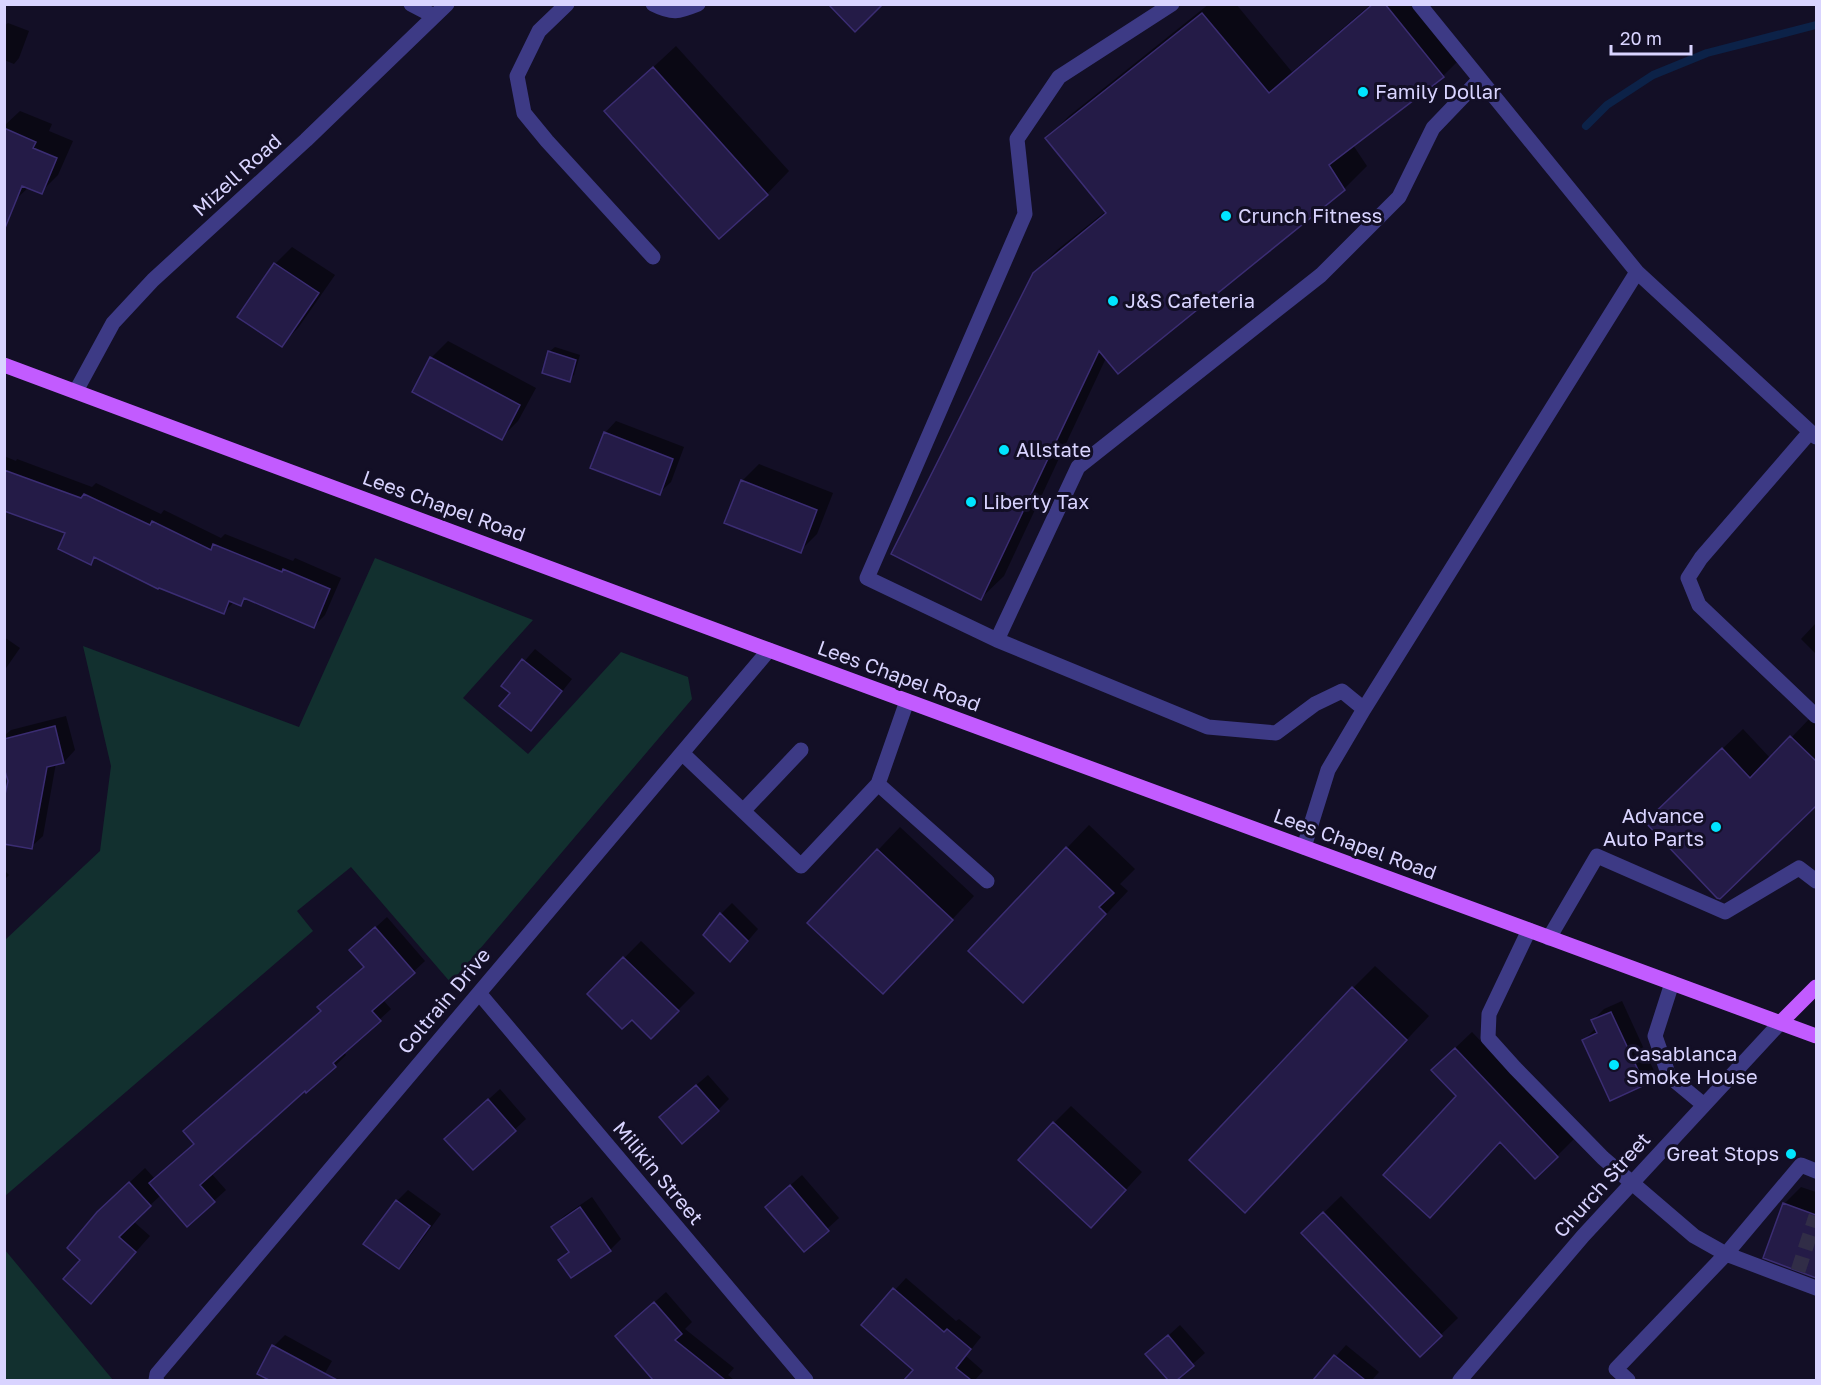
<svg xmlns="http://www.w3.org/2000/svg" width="1821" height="1385" viewBox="0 0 1821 1385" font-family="'Golos Text',sans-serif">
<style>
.green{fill:#12302f}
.shadow{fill:#0007}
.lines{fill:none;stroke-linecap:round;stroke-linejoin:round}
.stream{stroke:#0c2248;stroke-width:8}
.building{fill:#241b47;stroke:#3b2d73;stroke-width:1.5}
.minor-tunnel{stroke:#312d47;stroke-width:15;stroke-dasharray:15 8;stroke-linecap:butt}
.minor{stroke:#3d3a85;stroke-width:15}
.major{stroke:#c25bff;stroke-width:15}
.poi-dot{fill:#00e5ff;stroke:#130f26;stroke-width:2}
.labels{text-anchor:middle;stroke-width:6;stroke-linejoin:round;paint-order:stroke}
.poi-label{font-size:20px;fill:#d9d4ff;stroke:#130f26;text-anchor:start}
.street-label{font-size:20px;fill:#d9d4ff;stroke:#130f26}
</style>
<rect width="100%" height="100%" fill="#130f26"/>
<!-- green -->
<path class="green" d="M 375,558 L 533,620 L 463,698 L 528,754 L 621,652 L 688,677 L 692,699 L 451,983 L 351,867 L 297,911 L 313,931 L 5,1196 L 5,940 L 100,851 L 111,766 L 83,646 L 299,727 Z
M 5,1250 L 113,1380 L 5,1380 Z"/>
<!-- shadow -->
<path class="shadow" d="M 1209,4 L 1236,4 L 1292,72 L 1371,4 L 1426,4 L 1466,53 L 1443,76 L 1353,145 L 1367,166 L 1344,189 L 1118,372 L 1106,358 L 1004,576 L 981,598 L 1034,273 L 1057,250 L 1106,211 L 1047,138 L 1069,116 Z
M 8,23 L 29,31 L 19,58 L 14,64 L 4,60 L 4,26 Z
M 676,46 L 789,171 L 767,194 L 606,111 Z
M 20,111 L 52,124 L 49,131 L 73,141 L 58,175 L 41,192 L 29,187 L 15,200 L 4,195 L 4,126 Z
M 292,247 L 335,275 L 298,328 L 281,345 L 239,317 L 275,264 Z
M 448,341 L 536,388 L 518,421 L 501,438 L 431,358 Z
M 555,347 L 580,355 L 574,375 L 569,380 L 549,352 Z
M 616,421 L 684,447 L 671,482 L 659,493 L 605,433 Z
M 4,456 L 16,461 L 17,459 L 92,487 L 96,483 L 161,514 L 164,510 L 221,538 L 225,534 L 293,561 L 295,558 L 341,578 L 325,615 L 314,626 L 248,597 L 240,604 L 234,602 L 224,612 L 96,557 L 90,563 L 67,532 L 4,509 Z
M 759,464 L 833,493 L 817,534 L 800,551 L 742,481 Z
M 1816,623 L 1816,654 L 1801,639 Z
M 4,637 L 20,648 L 4,671 Z
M 535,649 L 572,679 L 542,717 L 531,729 L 512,693 L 503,686 Z
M 66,716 L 75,750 L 64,762 L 56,763 L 43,836 L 31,847 L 4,761 L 4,736 L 11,730 Z
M 1811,717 L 1816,722 L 1816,804 L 1720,897 L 1667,802 L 1743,729 L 1771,759 Z
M 1089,825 L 1135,869 L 1120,884 L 1128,891 L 1046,978 L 1067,848 Z
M 900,827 L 974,896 L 905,970 L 809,923 Z
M 4,870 L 9,875 L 4,880 Z
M 732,903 L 758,929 L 741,949 L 721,914 Z
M 387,917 L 425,961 L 383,1000 L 391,1009 L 344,1052 L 346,1055 L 335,1066 L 305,1089 L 211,1173 L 226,1190 L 187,1225 L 161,1195 L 133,1221 L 150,1236 L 91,1302 L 82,1259 L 114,1197 L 145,1168 L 155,1179 L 196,1143 L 185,1131 L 322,1010 L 330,996 L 365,966 L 363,939 Z
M 641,941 L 695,993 L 651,1037 L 632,1018 L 589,994 Z
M 1375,966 L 1429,1016 L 1267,1188 L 1353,988 Z
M 1622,1001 L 1655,1073 L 1644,1084 L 1584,1040 L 1595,1029 L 1593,1020 L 1604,1009 Z
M 1472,1032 L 1574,1139 L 1557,1156 L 1501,1141 L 1458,1096 L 1450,1053 Z
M 708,1075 L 729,1099 L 718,1110 L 672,1106 Z
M 500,1089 L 526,1119 L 473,1168 L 457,1128 Z
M 1071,1106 L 1142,1172 L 1108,1209 L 1054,1123 Z
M 802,1175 L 839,1218 L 804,1250 L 778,1196 Z
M 1801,1187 L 1816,1192 L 1816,1276 L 1765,1257 L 1784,1204 Z
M 408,1190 L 441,1214 L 410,1256 L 399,1267 L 397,1201 Z
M 1341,1196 L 1458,1318 L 1420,1355 L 1303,1233 Z
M 592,1197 L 621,1239 L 610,1250 L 560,1260 L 569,1250 L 553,1227 L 564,1216 Z
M 906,1278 L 956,1321 L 959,1319 L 981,1337 L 966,1356 L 983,1371 L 975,1380 L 919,1380 L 911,1374 L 915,1369 L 863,1325 Z
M 666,1292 L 692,1322 L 685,1329 L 734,1368 L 728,1375 L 734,1380 L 655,1380 L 617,1336 Z
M 1180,1325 L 1205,1353 L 1175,1380 L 1170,1380 L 1147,1355 Z
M 285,1335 L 332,1361 L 321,1380 L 273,1380 L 259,1373 L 274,1346 Z
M 1346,1345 L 1379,1372 L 1372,1380 L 1315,1380 Z"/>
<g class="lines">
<!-- stream -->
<path class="stream" d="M 1586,126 L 1607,105 L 1653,75 L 1707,53 L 1816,25"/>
</g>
<!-- building -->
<path class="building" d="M 828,4 L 883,4 L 855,32 Z
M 1373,4 L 1385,4 L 1444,77 L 1329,165 L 1345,190 L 1118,374 L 1099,351 L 981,600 L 891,554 L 1033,273 L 1106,213 L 1045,138 L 1202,13 L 1269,93 Z
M 653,67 L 768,195 L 719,239 L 604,111 Z
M 4,128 L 36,142 L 33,148 L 57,158 L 42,194 L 22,186 L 5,228 Z
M 274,263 L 319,293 L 282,347 L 237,317 Z
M 548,351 L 576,360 L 570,382 L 542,373 Z
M 430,357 L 520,405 L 502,440 L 412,392 Z
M 604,432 L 673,459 L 660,495 L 590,468 Z
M 4,470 L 81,498 L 84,494 L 150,525 L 152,521 L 211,550 L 213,544 L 282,572 L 283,569 L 330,589 L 314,628 L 244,598 L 241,606 L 229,601 L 224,614 L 159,588 L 158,589 L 94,557 L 91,565 L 58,549 L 65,533 L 4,511 Z
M 741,480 L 817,510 L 801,553 L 724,523 Z
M 522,659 L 562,691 L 531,731 L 499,706 L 510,693 L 501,686 Z
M 55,726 L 64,763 L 47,767 L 32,849 L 4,844 L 4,799 L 8,781 L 4,768 L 4,739 Z
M 1790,736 L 1816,761 L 1816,806 L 1720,899 L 1717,898 L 1645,822 L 1722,748 L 1750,778 Z
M 1066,847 L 1114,893 L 1099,907 L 1106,914 L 1023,1003 L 968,951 Z
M 877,849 L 953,920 L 883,994 L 807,923 Z
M 720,913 L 748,941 L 730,962 L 703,935 Z
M 375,927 L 415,973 L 372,1011 L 381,1021 L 333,1063 L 336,1067 L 306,1093 L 305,1091 L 200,1185 L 215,1202 L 187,1227 L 149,1183 L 194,1144 L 183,1131 L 321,1011 L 317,1007 L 364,967 L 349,950 Z
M 623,957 L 679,1011 L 651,1039 L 632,1020 L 622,1029 L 587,994 Z
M 1352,987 L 1407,1040 L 1245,1213 L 1189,1160 Z
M 1611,1012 L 1645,1085 L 1610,1101 L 1582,1040 L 1597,1033 L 1591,1020 Z
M 1455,1048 L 1558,1157 L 1535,1179 L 1500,1142 L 1430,1218 L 1383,1175 L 1456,1096 L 1431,1070 Z
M 696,1085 L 719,1111 L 682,1144 L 659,1117 Z
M 488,1099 L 516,1131 L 473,1170 L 444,1139 Z
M 1053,1122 L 1126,1190 L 1091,1228 L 1018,1160 Z
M 129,1182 L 151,1206 L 119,1237 L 136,1252 L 91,1304 L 63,1279 L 80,1260 L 67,1248 L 97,1212 Z
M 790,1185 L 829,1231 L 804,1252 L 765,1207 Z
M 396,1200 L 430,1226 L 399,1269 L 363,1244 Z
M 1783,1203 L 1816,1215 L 1816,1278 L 1763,1258 Z
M 580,1207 L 611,1251 L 571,1278 L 558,1260 L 569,1252 L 551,1227 Z
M 1323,1212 L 1442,1336 L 1420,1357 L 1301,1233 Z
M 893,1288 L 944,1332 L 947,1329 L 971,1349 L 956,1368 L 971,1380 L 904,1380 L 913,1370 L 861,1325 Z
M 654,1302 L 682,1334 L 675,1340 L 725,1380 L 653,1380 L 615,1336 Z
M 1168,1335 L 1194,1366 L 1177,1380 L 1168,1380 L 1145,1354 Z
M 272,1345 L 337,1380 L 269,1380 L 257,1374 Z
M 1334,1355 L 1365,1380 L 1313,1380 Z"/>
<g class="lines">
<!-- minor-tunnel -->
<path class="minor-tunnel" d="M 1798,1271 L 1816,1216"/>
<!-- minor -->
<path class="minor" d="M 411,4 L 434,16
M 567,4 L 539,31 L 517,76 L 524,113 L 547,141 L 653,257
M 653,4 C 673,14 678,12 698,4
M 1172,4 L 1059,77 L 1017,139 L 1025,214 L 867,578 L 997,640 L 1208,727 L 1276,733 L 1315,704 L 1342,691 L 1364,709
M 1419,4 L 1637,272
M 76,391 L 113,323 L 153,280 L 306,140 L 447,4
M 1810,432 L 1701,558 L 1688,578 L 1699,605 L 1816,716
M 997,640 L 1078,467 L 1321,275 L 1399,197 L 1433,128 L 1480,79
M 682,753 L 801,866 L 878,784 L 907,701
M 878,784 L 987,881
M 743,811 L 801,750
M 1304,847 L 1328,770 L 1364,709 L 1637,272 L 1816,437
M 1529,930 L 1489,1014 L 1488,1038 L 1515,1068 L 1603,1158 L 1694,1236 L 1726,1254 L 1616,1369 L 1628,1380
M 1549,938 L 1597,856 L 1725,912 L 1799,868 L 1816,881
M 1672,983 L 1655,1036 L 1669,1076 L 1704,1105
M 479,993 L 806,1380
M 1816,1171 L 1801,1165 L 1726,1254 L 1816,1288
M 156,1380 L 157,1374 L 769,650
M 1460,1380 L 1583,1236 L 1781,1022"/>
<!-- major -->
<path class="major" d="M 4,365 L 769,650 L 1816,1036
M 1781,1022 L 1816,987"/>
</g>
<!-- markers -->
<g class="poi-dot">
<circle cx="1363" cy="92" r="6"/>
<circle cx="1226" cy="216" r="6"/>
<circle cx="1113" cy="301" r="6"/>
<circle cx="1004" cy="450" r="6"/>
<circle cx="971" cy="502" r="6"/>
<circle cx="1716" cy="827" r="6"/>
<circle cx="1614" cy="1065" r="6"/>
<circle cx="1791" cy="1154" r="6"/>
</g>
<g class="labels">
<!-- poi labels -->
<g class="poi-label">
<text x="1375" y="99">Family Dollar</text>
<text x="1238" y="223">Crunch Fitness</text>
<text x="1125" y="308">J&amp;S Cafeteria</text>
<text x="1016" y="457">Allstate</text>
<text x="983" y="509">Liberty Tax</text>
<text x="1704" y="823" text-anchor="end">Advance<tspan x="1704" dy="23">Auto Parts</tspan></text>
<text x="1626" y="1061">Casablanca<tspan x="1626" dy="23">Smoke House</tspan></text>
<text x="1779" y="1161" text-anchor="end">Great Stops</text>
</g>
<!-- street labels -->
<g class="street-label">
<text transform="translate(237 175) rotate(-42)" y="7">Mizell Road</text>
<text transform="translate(444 506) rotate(20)" y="7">Lees Chapel Road</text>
<text transform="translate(899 676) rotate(20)" y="7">Lees Chapel Road</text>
<text transform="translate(1355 844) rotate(20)" y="7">Lees Chapel Road</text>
<text transform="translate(444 1001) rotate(-50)" y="7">Coltrain Drive</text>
<text transform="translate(658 1173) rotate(50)" y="7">Milikin Street</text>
<text transform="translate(1602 1185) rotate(-48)" y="7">Church Street</text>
</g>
</g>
<!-- border -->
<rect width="1821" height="1385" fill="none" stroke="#d9d4ff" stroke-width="12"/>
<!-- scale -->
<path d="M1611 45v9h80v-9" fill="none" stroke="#d9d4ff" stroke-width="3"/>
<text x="1620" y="45" font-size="18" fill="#d9d4ff" stroke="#130f26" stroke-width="4.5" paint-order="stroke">20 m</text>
</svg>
